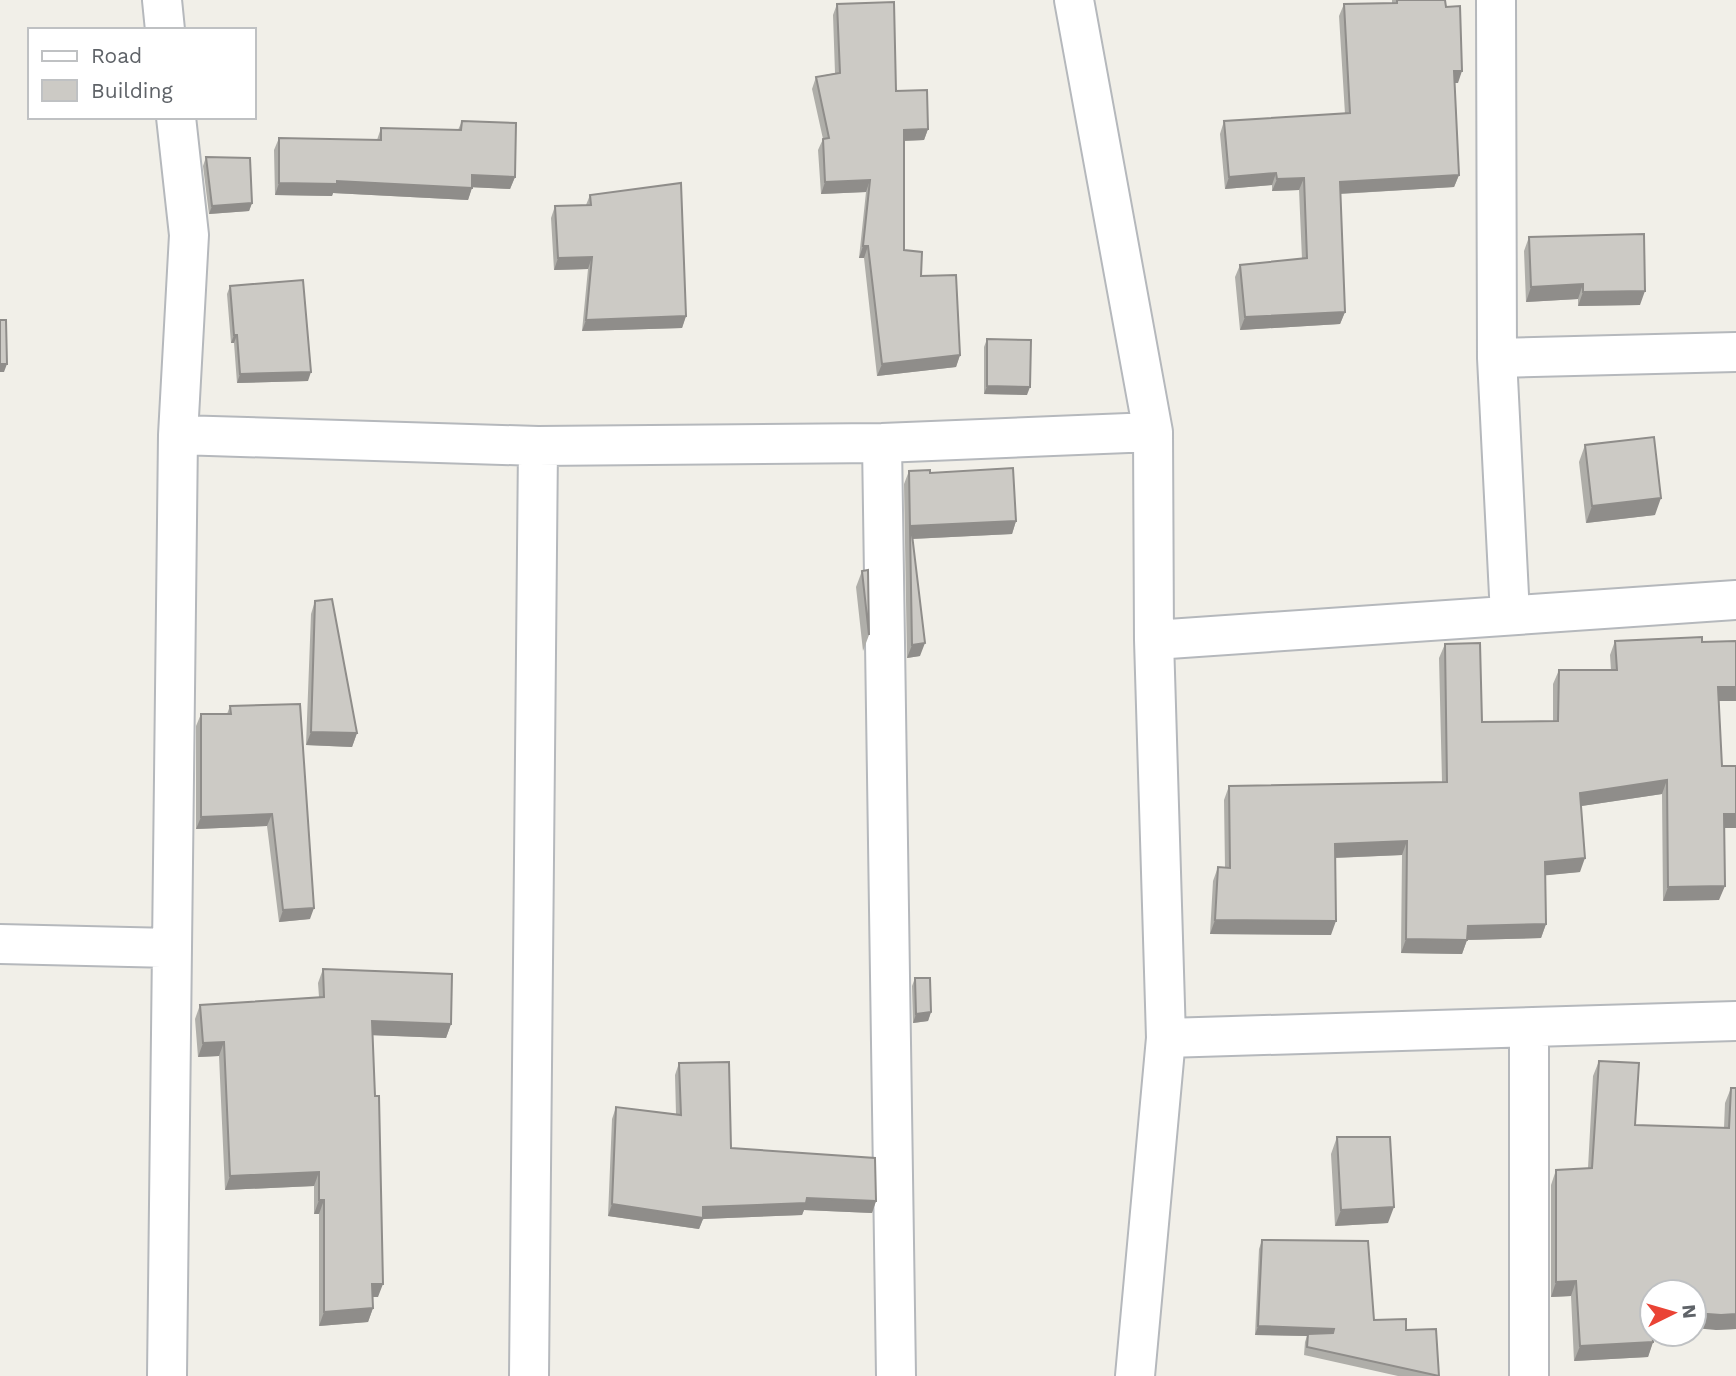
<svg xmlns="http://www.w3.org/2000/svg" width="1736" height="1376" viewBox="0 0 1736 1376" font-family="'Work Sans',sans-serif">
<style>
.lines{fill:none;stroke-linecap:round;stroke-linejoin:round}
.minor-casing{stroke:#b5b8bc;stroke-width:42}
.minor{stroke:#fff;stroke-width:38}
.wall{fill:#afaea9}
.shaded-wall{fill:#8f8d8a}
.building{fill:#cccac5;stroke:#8f8d8a;stroke-width:2}
</style>
<rect width="100%" height="100%" fill="#f1efe8"/>
<g class="lines">
<!-- minor casing -->
<g class="minor-casing">
<path id="minor" d="M 162,0 L 165,30
M 1074,0 L 1153,432 L 1154,640 L 1166,1038 L 1135,1376
M 1496,0 L 1497,358 L 1510,615
M 1497,358 L 1736,352
M 178,435 L 538,446 L 882,443 L 1153,432
M 882,443 L 896,1376
M 1154,640 L 1736,600
M 0,944 L 172,948
M 1529,1028 L 1529,1376
M 1166,1038 L 1736,1021
M 167,1376 L 178,435 L 189,235 L 176,117
M 529,1376 L 538,446"/>
</g>
<!-- minor -->
<use href="#minor" class="minor"/>
</g>
<!-- wall -->
<path class="wall" d="M 1392,0 L 1445,0 L 1458,83 L 1455,83 L 1459,175 L 1454,187 L 1340,194 L 1345,312 L 1340,324 L 1240,330 L 1235,277 L 1240,265 L 1302,259 L 1299,190 L 1272,191 L 1272,185 L 1225,189 L 1220,134 L 1224,121 L 1345,114 L 1339,16 L 1344,4 L 1392,3 Z
M 837,4 L 896,91 L 928,129 L 924,140 L 904,141 L 904,250 L 921,276 L 960,355 L 956,367 L 877,376 L 864,258 L 859,258 L 866,192 L 821,194 L 818,150 L 823,139 L 812,89 L 816,77 L 835,73 L 833,15 Z
M 462,121 L 515,177 L 510,189 L 472,187 L 468,200 L 333,193 L 332,196 L 275,195 L 274,150 L 279,138 L 377,140 L 381,128 L 458,130 Z
M 206,157 L 252,203 L 249,211 L 209,214 L 203,166 Z
M 590,195 L 686,316 L 682,328 L 582,331 L 588,269 L 554,270 L 551,218 L 555,206 L 586,205 Z
M 1529,237 L 1640,305 L 1578,306 L 1578,299 L 1526,302 L 1524,251 Z
M 230,286 L 308,381 L 237,383 L 234,343 L 231,343 L 227,294 Z
M 987,339 L 1027,395 L 984,394 L 984,347 Z
M 1585,445 L 1655,515 L 1586,523 L 1579,462 Z
M 909,471 L 930,473 L 1016,521 L 1012,534 L 912,539 L 920,656 L 907,658 L 904,484 Z
M 862,571 L 869,635 L 863,651 L 856,587 Z
M 315,601 L 357,733 L 352,747 L 306,745 L 311,614 Z
M 1615,641 L 1702,642 L 1719,701 L 1722,766 L 1736,766 L 1736,828 L 1724,828 L 1719,900 L 1663,901 L 1662,794 L 1581,806 L 1580,872 L 1545,875 L 1546,924 L 1541,938 L 1467,940 L 1462,954 L 1401,953 L 1402,855 L 1335,858 L 1331,935 L 1210,934 L 1213,881 L 1218,867 L 1225,868 L 1224,800 L 1229,786 L 1442,782 L 1439,658 L 1445,644 L 1482,722 L 1553,721 L 1553,684 L 1559,670 L 1611,670 L 1610,655 Z
M 300,704 L 310,919 L 279,922 L 267,826 L 196,829 L 196,726 L 201,714 L 227,714 L 230,706 Z
M 323,969 L 451,1024 L 446,1038 L 373,1035 L 378,1297 L 372,1297 L 373,1308 L 368,1322 L 319,1326 L 319,1214 L 314,1214 L 314,1186 L 225,1190 L 219,1056 L 198,1057 L 195,1019 L 200,1005 L 319,997 L 318,983 Z
M 915,978 L 931,1012 L 928,1021 L 913,1023 L 912,986 Z
M 1599,1061 L 1635,1125 L 1724,1128 L 1725,1103 L 1731,1088 L 1736,1088 L 1736,1329 L 1716,1330 L 1652,1292 L 1652,1334 L 1653,1342 L 1648,1357 L 1574,1361 L 1571,1296 L 1551,1297 L 1551,1185 L 1556,1170 L 1588,1168 L 1593,1076 Z
M 679,1063 L 731,1148 L 876,1201 L 872,1213 L 804,1210 L 802,1215 L 703,1219 L 699,1229 L 608,1216 L 612,1119 L 616,1107 L 676,1114 L 675,1075 Z
M 1337,1137 L 1388,1223 L 1335,1226 L 1331,1154 Z
M 1262,1240 L 1374,1320 L 1406,1330 L 1438,1376 L 1398,1376 L 1304,1355 L 1305,1342 L 1307,1336 L 1255,1335 L 1259,1249 Z"/>
<!-- shaded-wall -->
<path class="shaded-wall" d="M 1454,71 L 1462,71 L 1458,83 L 1449,83 Z
M 928,129 L 924,140 L 899,141 L 904,130 Z
M 1276,173 L 1272,185 L 1225,189 L 1229,177 Z
M 472,175 L 515,177 L 510,189 L 467,187 Z
M 1459,175 L 1454,187 L 1335,194 L 1340,182 Z
M 1304,178 L 1299,190 L 1272,191 L 1277,179 Z
M 870,180 L 866,192 L 821,194 L 825,182 Z
M 337,181 L 472,188 L 468,200 L 333,193 L 332,196 L 275,195 L 279,183 Z
M 252,203 L 249,211 L 209,214 L 212,206 Z
M 863,246 L 868,246 L 864,258 L 859,258 Z
M 592,257 L 588,269 L 554,270 L 558,258 Z
M 1583,284 L 1578,299 L 1526,302 L 1531,287 Z
M 1645,291 L 1640,305 L 1578,306 L 1583,292 Z
M 1345,312 L 1340,324 L 1240,330 L 1245,317 Z
M 686,316 L 682,328 L 582,331 L 586,320 Z
M 234,335 L 237,335 L 234,343 L 231,343 Z
M 960,355 L 956,367 L 877,376 L 882,364 Z
M 0,364 L 7,364 L 4,372 L 0,372 Z
M 311,372 L 308,381 L 237,383 L 240,374 Z
M 987,386 L 1030,387 L 1027,395 L 984,394 Z
M 1661,498 L 1655,515 L 1586,523 L 1592,506 Z
M 1016,521 L 1012,534 L 910,539 L 911,526 Z
M 925,643 L 920,656 L 907,658 L 912,645 Z
M 1718,687 L 1736,687 L 1736,701 L 1713,701 Z
M 311,732 L 357,733 L 352,747 L 306,745 Z
M 1667,780 L 1662,794 L 1575,807 L 1580,793 Z
M 272,814 L 267,826 L 196,829 L 201,817 Z
M 1724,814 L 1736,814 L 1736,828 L 1719,828 Z
M 1407,841 L 1402,855 L 1330,858 L 1335,844 Z
M 1585,858 L 1580,872 L 1539,876 L 1545,862 Z
M 1725,886 L 1719,900 L 1663,901 L 1668,887 Z
M 314,908 L 310,919 L 279,922 L 283,910 Z
M 1215,920 L 1336,921 L 1331,935 L 1210,934 Z
M 1546,924 L 1541,938 L 1465,940 L 1467,940 L 1462,954 L 1401,953 L 1406,939 L 1468,926 Z
M 931,1012 L 928,1021 L 913,1023 L 916,1014 Z
M 372,1021 L 451,1024 L 446,1038 L 367,1035 Z
M 224,1042 L 219,1056 L 198,1057 L 203,1043 Z
M 319,1172 L 314,1186 L 225,1190 L 230,1176 Z
M 807,1198 L 876,1201 L 872,1213 L 804,1210 L 802,1215 L 703,1219 L 699,1229 L 608,1216 L 612,1204 L 703,1207 Z
M 319,1200 L 324,1200 L 319,1214 L 314,1214 Z
M 1394,1207 L 1388,1223 L 1335,1226 L 1341,1210 Z
M 1576,1281 L 1571,1296 L 1551,1297 L 1556,1282 Z
M 372,1284 L 383,1284 L 378,1297 L 367,1297 Z
M 373,1308 L 368,1322 L 319,1326 L 324,1312 Z
M 1694,1313 L 1736,1314 L 1736,1329 L 1716,1330 L 1694,1328 Z
M 1258,1326 L 1334,1329 L 1330,1337 L 1308,1334 L 1307,1336 L 1255,1335 Z
M 1653,1342 L 1648,1357 L 1574,1361 L 1580,1346 Z"/>
<!-- building -->
<path class="building" d="M 1397,0 L 1445,0 L 1446,7 L 1460,6 L 1462,71 L 1454,71 L 1459,175 L 1340,182 L 1345,312 L 1245,317 L 1240,265 L 1307,258 L 1304,178 L 1277,179 L 1276,173 L 1229,177 L 1224,121 L 1350,113 L 1344,4 L 1397,3 Z
M 894,2 L 896,91 L 927,90 L 928,129 L 904,130 L 904,250 L 922,252 L 921,276 L 956,275 L 960,355 L 882,364 L 868,246 L 863,246 L 870,180 L 825,182 L 823,139 L 829,138 L 816,77 L 840,73 L 837,4 Z
M 462,121 L 516,123 L 515,177 L 472,175 L 472,188 L 337,181 L 337,184 L 279,183 L 279,138 L 381,140 L 381,128 L 461,130 Z
M 206,157 L 250,158 L 252,203 L 212,206 Z
M 681,183 L 686,316 L 586,320 L 592,257 L 558,258 L 555,206 L 591,205 L 590,195 Z
M 1644,234 L 1645,291 L 1583,292 L 1583,284 L 1531,287 L 1529,237 Z
M 303,280 L 311,372 L 240,374 L 237,335 L 234,335 L 230,286 Z
M 0,320 L 6,320 L 7,364 L 0,364 Z
M 987,339 L 1031,340 L 1030,387 L 987,386 Z
M 1654,437 L 1661,498 L 1592,506 L 1585,445 Z
M 1013,468 L 1016,521 L 911,526 L 925,643 L 912,645 L 909,471 L 930,470 L 930,473 Z
M 868,570 L 869,635 L 862,571 Z
M 332,599 L 357,733 L 311,732 L 315,601 Z
M 1702,637 L 1702,642 L 1736,641 L 1736,687 L 1718,687 L 1722,766 L 1736,766 L 1736,814 L 1724,814 L 1725,886 L 1668,887 L 1667,780 L 1580,793 L 1585,858 L 1545,862 L 1546,924 L 1468,926 L 1467,940 L 1406,939 L 1407,841 L 1335,844 L 1336,921 L 1215,920 L 1218,867 L 1230,868 L 1229,786 L 1447,782 L 1445,644 L 1480,643 L 1482,722 L 1558,721 L 1559,670 L 1617,670 L 1615,641 Z
M 300,704 L 314,908 L 283,910 L 272,814 L 201,817 L 201,714 L 231,714 L 230,706 Z
M 323,969 L 452,974 L 451,1024 L 372,1021 L 375,1096 L 379,1096 L 383,1284 L 372,1284 L 373,1308 L 324,1312 L 324,1200 L 319,1200 L 319,1172 L 230,1176 L 224,1042 L 203,1043 L 200,1005 L 324,997 Z
M 915,978 L 930,978 L 931,1012 L 916,1014 Z
M 1599,1061 L 1639,1063 L 1635,1125 L 1729,1128 L 1731,1088 L 1736,1088 L 1736,1314 L 1721,1315 L 1694,1313 L 1694,1292 L 1652,1292 L 1651,1310 L 1653,1342 L 1580,1346 L 1576,1281 L 1556,1282 L 1556,1170 L 1592,1168 Z
M 729,1062 L 731,1148 L 875,1158 L 876,1201 L 807,1198 L 806,1203 L 703,1207 L 703,1218 L 612,1204 L 616,1107 L 681,1115 L 679,1063 Z
M 1337,1137 L 1390,1137 L 1394,1207 L 1341,1210 Z
M 1262,1240 L 1368,1241 L 1374,1320 L 1406,1319 L 1406,1330 L 1436,1329 L 1439,1376 L 1307,1347 L 1308,1334 L 1333,1333 L 1334,1329 L 1258,1326 Z"/>
<!-- legend -->
<rect x="28" y="28" width="228" height="91" fill="#ffffff" stroke="#bfc1c3" stroke-width="2"/>
<rect x="42" y="51" width="35" height="10" fill="#ffffff" stroke="#bfc1c3" stroke-width="2"/>
<text x="91" y="63" font-size="21" fill="#5f6368">Road</text>
<rect x="42" y="80" width="35" height="21" fill="#cccac5" stroke="#bfc1c3" stroke-width="2"/>
<text x="91" y="98" font-size="21" fill="#5f6368">Building</text>
<!-- north arrow -->
<g transform="translate(1673 1313) rotate(85)"><circle r="33" fill="#ffffff" stroke="#bfc1c3" stroke-width="2"/>
<path d="M0-5L12 26L0 18L-12 26Z" fill="#ea4335"/>
<text y="-10" font-size="19" font-weight="bold" text-anchor="middle" fill="#5f6368">N</text>
</g>
</svg>
